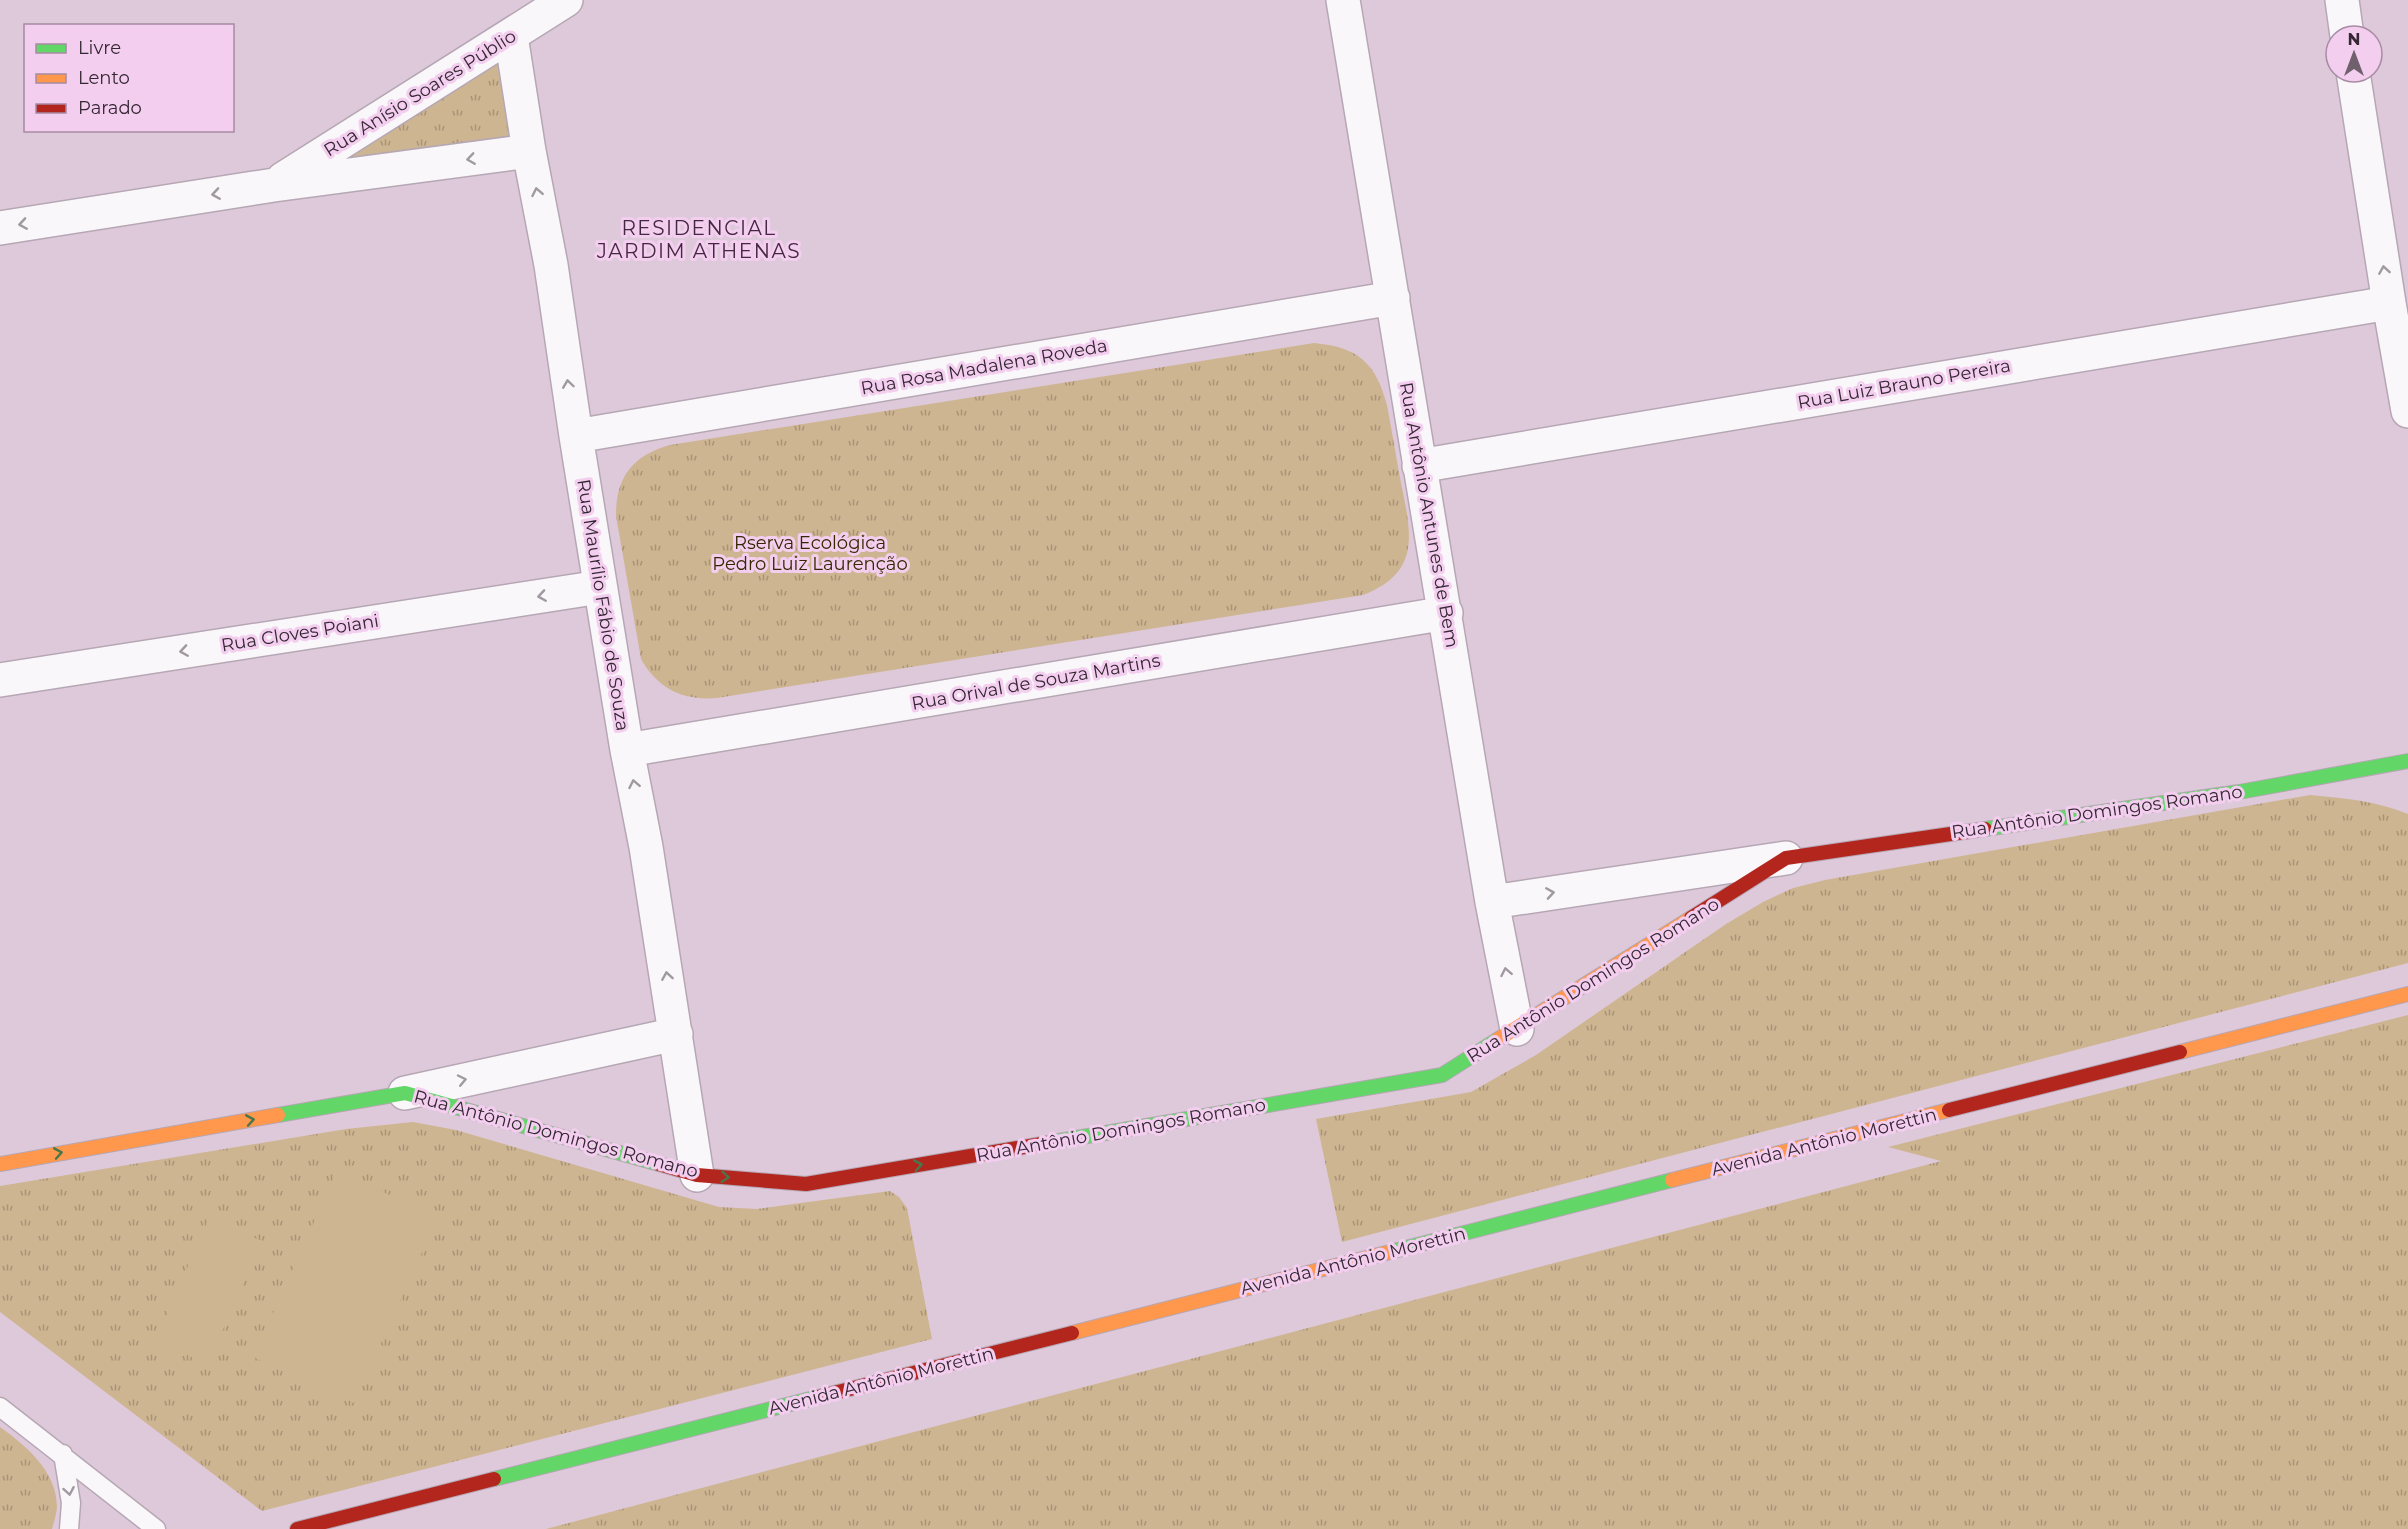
<svg xmlns="http://www.w3.org/2000/svg" width="2408" height="1529" viewBox="0 0 2408 1529" font-family="Montserrat,sans-serif">
<style>
.grass{fill:url(#grass-tufts)}
.garden{fill:#ceb591}
.lines{fill:none;stroke-linecap:round;stroke-linejoin:round}
.lane-casing{stroke:#b6a7b4;stroke-width:21}
.street-casing{stroke:#b6a7b4;stroke-width:36}
.fast-casing{stroke:#b6a7b4;stroke-width:16}
.slow-casing{stroke:#b6a7b4;stroke-width:16}
.jam-casing{stroke:#b6a7b4;stroke-width:16}
.lane{stroke:#faf7fa;stroke-width:18}
.street{stroke:#faf7fa;stroke-width:33}
.fast{stroke:#63d668;stroke-width:14}
.slow{stroke:#ff974d;stroke-width:14}
.jam{stroke:#b3261e;stroke-width:14}
.oneway{stroke:#a199a1}
.oneway2{stroke:#4a764b}
.labels{text-anchor:middle;stroke-width:6;stroke-linejoin:round;paint-order:stroke}
.street-label{font-size:18px;fill:#352734;stroke:#f3ceef}
.park-label{font-size:18px;fill:#352800;stroke:#f3ceef}
.neighbourhood-label{font-size:20px;letter-spacing:1.5px;fill:#442841;stroke:#f3ceef}
</style>
<defs>
<pattern id="grass-tufts" width="24" height="20" patternUnits="userSpaceOnUse" patternTransform="scale(1.5)"><rect width="24" height="20" fill="#ceb591"/><path d="M3 7l-1-3M5 7V3M7 7l1-3M15 17l-1-3M17 17v-4M19 17l1-3" fill="none" stroke="#a89377"/></pattern>
</defs>
<rect width="100%" height="100%" fill="#dec9db"/>
<!-- grass -->
<path class="grass" d="M 505,49 L 521,142 L 312,170 Z
M 1314,343 C 1358,347 1376,363 1387,405 C 1392,431 1396,457 1401,483 C 1411,533 1422,572 1363,595 L 717,698 C 683,701 658,689 641,659 L 616,516 C 616,477 632,456 670,445 Z
M 2310,795 C 2345,798 2376,801 2408,814 L 2408,963 L 1342,1242 L 1316,1119 L 1471,1092 L 1536,1055 L 1726,924 L 1763,902 L 1793,888 L 1825,880 Z
M 2408,1015 L 2408,1529 L 546,1529 L 1941,1161 L 1888,1147 Z
M 413,1122 L 456,1130 L 719,1207 L 757,1209 L 890,1191 L 899,1197 L 907,1208 L 932,1339 L 262,1511 L 0,1312 L 0,1186 L 346,1129 Z
M 0,1427 C 26,1446 56,1470 57,1506 C 57,1513 54,1522 52,1529 L 0,1529 Z"/>
<!-- garden -->
<path class="garden" d="M 337,1171 L 438,1217 L 354,1403 L 253,1357 Z
M 209,1218 L 262,1241 L 208,1364 L 155,1341 Z"/>
<g class="lines">
<!-- lane casing -->
<g class="lane-casing">
<path id="lane" d="M 0,1407 L 156,1529
M 63,1454 L 71,1503 L 69,1529"/>
</g>
<!-- street casing -->
<g class="street-casing">
<path id="street" d="M 1343,0 L 1492,902 L 1517,1029
M 2342,0 L 2347,36
M 511,36 L 529,151 L 551,265 L 576,436 L 627,750 L 646,847 L 697,1175
M 2353,72 L 2389,303 L 2408,411
M 283,179 L 566,0
M 0,228 L 274,185 L 529,151
M 576,436 L 1393,298
M 1419,466 L 2389,303
M 0,680 L 600,587
M 627,750 L 1446,613
M 1492,902 L 1786,858
M 405,1093 L 676,1034"/>
</g>
<!-- fast casing -->
<g class="fast-casing">
<path id="fast" d="M 1985,829 L 2239,792 L 2408,761
M 278,1115 L 405,1093 L 659,1164
M 1053,1142 L 1442,1075 L 1497,1040
M 1390,1252 L 1672,1180
M 494,1479 L 818,1397"/>
</g>
<!-- slow casing -->
<g class="slow-casing">
<path id="slow" d="M 1497,1040 L 1691,918
M 2180,1052 L 2408,994
M 0,1164 L 278,1115
M 1672,1180 L 1949,1110
M 1072,1333 L 1390,1252"/>
</g>
<!-- jam casing -->
<g class="jam-casing">
<path id="jam" d="M 1691,918 L 1786,858 L 1985,829
M 1949,1110 L 2180,1052
M 659,1164 L 697,1175 L 806,1184 L 1053,1142
M 818,1397 L 1072,1333
M 297,1529 L 494,1479"/>
</g>
<!-- lane -->
<use href="#lane" class="lane"/>
<!-- street -->
<use href="#street" class="street"/>
<!-- fast -->
<use href="#fast" class="fast"/>
<!-- slow -->
<use href="#slow" class="slow"/>
<!-- jam -->
<use href="#jam" class="jam"/>
</g>
<!-- one-way arrows -->
<defs><path id="oneway-chevron" d="M-2-3.5L2.5 0L-2 3.5" fill="none" stroke-width="1.6" stroke-linecap="round" stroke-linejoin="round" transform="scale(1.5)"/></defs>
<g class="oneway">
<use href="#oneway-chevron" transform="translate(471 159) rotate(172)"/>
<use href="#oneway-chevron" transform="translate(537 192) rotate(-101)"/>
<use href="#oneway-chevron" transform="translate(216 194) rotate(171)"/>
<use href="#oneway-chevron" transform="translate(23 224) rotate(171)"/>
<use href="#oneway-chevron" transform="translate(2384 270) rotate(-99)"/>
<use href="#oneway-chevron" transform="translate(568 384) rotate(-98)"/>
<use href="#oneway-chevron" transform="translate(542 596) rotate(171)"/>
<use href="#oneway-chevron" transform="translate(184 651) rotate(171)"/>
<use href="#oneway-chevron" transform="translate(634 784) rotate(-101)"/>
<use href="#oneway-chevron" transform="translate(1550 893) rotate(-9)"/>
<use href="#oneway-chevron" transform="translate(1506 972) rotate(-101)"/>
<use href="#oneway-chevron" transform="translate(667 976) rotate(-99)"/>
<use href="#oneway-chevron" transform="translate(462 1080) rotate(-12)"/>
<use href="#oneway-chevron" transform="translate(69 1491) rotate(80)"/>
</g>
<g class="oneway2">
<use href="#oneway-chevron" transform="translate(250 1120) rotate(-10)"/>
<use href="#oneway-chevron" transform="translate(58 1153) rotate(-10)"/>
<use href="#oneway-chevron" transform="translate(918 1165) rotate(-10)"/>
<use href="#oneway-chevron" transform="translate(725 1177) rotate(5)"/>
</g>
<g class="labels">
<!-- street labels -->
<g class="street-label">
<text transform="translate(420 93) rotate(-32)" y="6">Rua Anísio Soares Públio</text>
<text transform="translate(984 367) rotate(-10)" y="6">Rua Rosa Madalena Roveda</text>
<text transform="translate(1904 384) rotate(-10)" y="6">Rua Luiz Brauno Pereira</text>
<text transform="translate(1429 515) rotate(80)" y="6">Rua Antônio Antunes de Bem</text>
<text transform="translate(603 605) rotate(81)" y="6">Rua Maurílio Fábio de Souza</text>
<text transform="translate(300 633) rotate(-9)" y="6">Rua Cloves Poiani</text>
<text transform="translate(1036 682) rotate(-10)" y="6">Rua Orival de Souza Martins</text>
<text transform="translate(2097 812) rotate(-8)" y="6">Rua Antônio Domingos Romano</text>
<text transform="translate(1593 980) rotate(-32)" y="6">Rua Antônio Domingos Romano</text>
<text transform="translate(1121 1130) rotate(-10)" y="6">Rua Antônio Domingos Romano</text>
<text transform="translate(556 1134) rotate(15)" y="6">Rua Antônio Domingos Romano</text>
<text transform="translate(1824 1142) rotate(-14)" y="6">Avenida Antônio Morettin</text>
<text transform="translate(1353 1261) rotate(-14)" y="6">Avenida Antônio Morettin</text>
<text transform="translate(881 1381) rotate(-14)" y="6">Avenida Antônio Morettin</text>
</g>
<!-- park labels -->
<g class="park-label">
<text x="810" y="549">Rserva Ecológica<tspan x="810" dy="21">Pedro Luiz Laurenção</tspan></text>
</g>
<!-- neighbourhood labels -->
<g class="neighbourhood-label">
<text x="699" y="235">RESIDENCIAL<tspan x="699" dy="23">JARDIM ATHENAS</tspan></text>
</g>
</g>
<!-- legend -->
<rect x="24" y="24" width="210" height="108" fill="#f3ceef" stroke="#a78ba4" stroke-width="1.5"/>
<rect x="36" y="44" width="30" height="9" fill="#63d668" stroke="#a78ba4" stroke-width="1.5"/>
<text x="78" y="54" font-size="18" fill="#352734">Livre</text>
<rect x="36" y="74" width="30" height="9" fill="#ff974d" stroke="#a78ba4" stroke-width="1.5"/>
<text x="78" y="84" font-size="18" fill="#352734">Lento</text>
<rect x="36" y="104" width="30" height="9" fill="#b3261e" stroke="#a78ba4" stroke-width="1.5"/>
<text x="78" y="114" font-size="18" fill="#352734">Parado</text>
<!-- north arrow -->
<g transform="translate(2354 54)"><circle r="28" fill="#f3ceef" stroke="#a78ba4" stroke-width="1.5"/>
<path d="M0-4.5L10 22L0 15L-10 22Z" fill="#70606e"/>
<text y="-9" font-size="16" font-weight="bold" text-anchor="middle" fill="#352734">N</text>
</g>
</svg>
